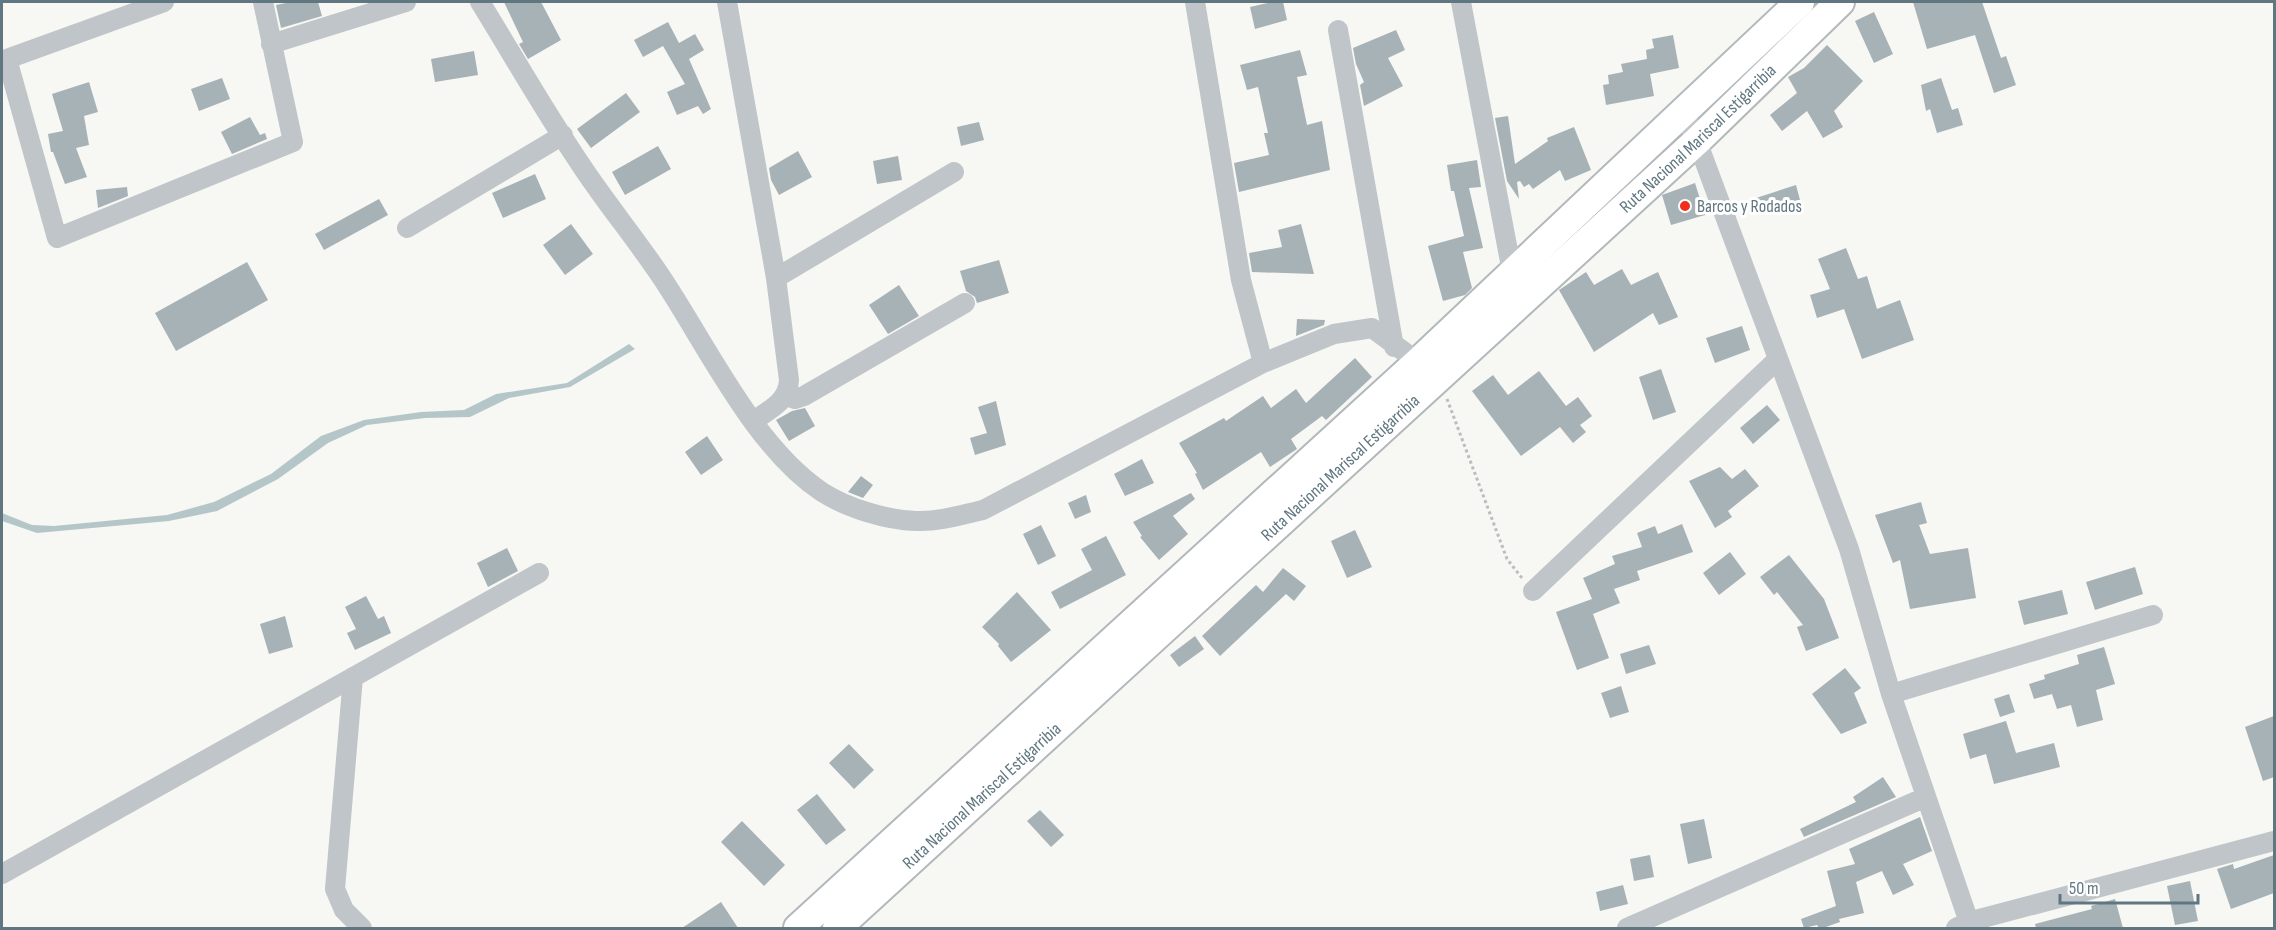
<svg xmlns="http://www.w3.org/2000/svg" width="2276" height="930" viewBox="0 0 2276 930" font-family="'Sofia Sans Condensed',sans-serif">
<style>
.water{fill:#b5c6c9}
.building{fill:#a6b2b6}
.lines{fill:none;stroke-linecap:round;stroke-linejoin:round}
.highway-casing{stroke:#b2b8bb;stroke-width:32}
.path{stroke:#b9bec0;stroke-width:3;stroke-dasharray:3 3;stroke-linecap:butt}
.minor{stroke:#bfc5c8;stroke-width:20}
.highway{stroke:#fff;stroke-width:28}
.poi-dot{fill:#f02e1b;stroke:#fff;stroke-width:2}
.labels{text-anchor:middle;stroke-width:6;stroke-linejoin:round;paint-order:stroke}
.street-label{font-size:18px;fill:#607781;stroke:#fff}
.poi-label{font-size:18px;fill:#607781;stroke:#fff;text-anchor:start}
</style>
<rect width="100%" height="100%" fill="#f7f7f3"/>
<!-- water -->
<path class="water" d="M 629,344 L 635,349 L 570,387 L 509,398 L 470,417 L 425,418 L 367,425 L 328,443 L 278,479 L 217,511 L 169,521 L 37,533 L 2,521 L 2,513 L 32,525 L 54,526 L 167,515 L 214,502 L 271,474 L 321,436 L 364,420 L 421,412 L 464,410 L 496,394 L 567,383 Z"/>
<!-- building -->
<path class="building" d="M 291,2 L 318,2 L 322,16 L 281,28 L 276,5 Z
M 504,2 L 541,2 L 561,40 L 528,59 L 519,44 L 523,42 Z
M 1272,2 L 1283,2 L 1287,20 L 1255,29 L 1250,7 Z
M 1913,2 L 1982,2 L 2001,58 L 2006,56 L 2016,85 L 1994,93 L 1975,35 L 1927,49 Z
M 1874,12 L 1893,54 L 1874,63 L 1855,21 Z
M 668,22 L 679,43 L 695,34 L 704,50 L 689,59 L 711,109 L 703,114 L 698,106 L 677,115 L 667,92 L 685,84 L 663,46 L 643,57 L 634,40 Z
M 1396,30 L 1405,50 L 1388,58 L 1403,86 L 1364,106 L 1360,85 L 1364,82 L 1356,64 L 1353,48 Z
M 1673,35 L 1679,68 L 1650,74 L 1654,96 L 1606,105 L 1603,85 L 1609,84 L 1608,75 L 1623,72 L 1621,64 L 1647,59 L 1646,50 L 1654,48 L 1652,39 Z
M 1827,45 L 1863,81 L 1834,111 L 1843,127 L 1823,138 L 1807,111 L 1782,131 L 1770,115 L 1797,93 L 1788,77 L 1804,68 Z
M 1300,50 L 1307,75 L 1297,77 L 1307,125 L 1322,121 L 1330,170 L 1239,192 L 1234,163 L 1269,155 L 1264,133 L 1268,133 L 1258,87 L 1247,90 L 1240,65 Z
M 474,51 L 478,75 L 435,82 L 431,59 Z
M 222,78 L 230,99 L 199,111 L 191,89 Z
M 1941,78 L 1952,110 L 1958,108 L 1963,125 L 1937,133 L 1930,109 L 1926,111 L 1921,85 Z
M 89,82 L 98,112 L 84,116 L 89,145 L 76,148 L 87,177 L 65,184 L 53,152 L 51,152 L 48,134 L 63,131 L 52,94 Z
M 626,93 L 640,112 L 591,148 L 577,129 Z
M 1508,116 L 1515,164 L 1548,141 L 1547,138 L 1574,127 L 1591,170 L 1565,181 L 1560,170 L 1533,189 L 1529,184 L 1524,187 L 1520,181 L 1517,182 L 1519,199 L 1507,181 L 1495,118 Z
M 250,117 L 260,135 L 265,133 L 267,139 L 232,154 L 221,132 Z
M 979,122 L 984,140 L 961,146 L 957,127 Z
M 658,146 L 671,169 L 625,195 L 612,172 Z
M 798,151 L 812,177 L 779,195 L 771,180 L 769,168 Z
M 898,156 L 902,180 L 877,184 L 873,161 Z
M 1477,160 L 1481,187 L 1469,188 L 1483,248 L 1463,252 L 1472,288 L 1465,295 L 1443,301 L 1428,246 L 1464,236 L 1454,191 L 1451,191 L 1447,165 Z
M 535,174 L 546,199 L 503,218 L 492,193 Z
M 1695,183 L 1705,215 L 1671,225 L 1662,195 Z
M 1796,185 L 1800,200 L 1758,213 L 1753,199 Z
M 127,187 L 128,196 L 98,208 L 96,190 Z
M 379,199 L 388,215 L 324,250 L 315,234 Z
M 571,224 L 593,254 L 565,275 L 543,245 Z
M 1301,224 L 1314,274 L 1252,272 L 1249,253 L 1282,247 L 1278,230 Z
M 1846,248 L 1858,279 L 1867,276 L 1877,309 L 1900,300 L 1914,340 L 1862,359 L 1844,309 L 1817,318 L 1810,295 L 1830,289 L 1818,259 Z
M 999,260 L 1009,293 L 977,303 L 975,297 L 966,291 L 960,271 Z
M 247,262 L 268,300 L 176,351 L 155,313 Z
M 1622,269 L 1631,285 L 1658,272 L 1678,317 L 1659,325 L 1653,313 L 1594,352 L 1559,290 L 1586,272 L 1594,285 Z
M 899,285 L 919,316 L 888,334 L 869,305 Z
M 1297,319 L 1325,320 L 1324,325 L 1296,336 Z
M 1742,326 L 1750,350 L 1715,363 L 1706,338 Z
M 1355,358 L 1372,377 L 1326,420 L 1322,416 L 1291,439 L 1297,449 L 1270,467 L 1261,452 L 1203,490 L 1195,474 L 1197,473 L 1179,443 L 1224,418 L 1226,421 L 1263,396 L 1271,408 L 1296,389 L 1306,403 Z
M 1661,369 L 1676,412 L 1653,420 L 1639,377 Z
M 1539,371 L 1566,406 L 1578,397 L 1592,416 L 1580,425 L 1586,432 L 1573,443 L 1560,427 L 1521,456 L 1472,391 L 1493,375 L 1508,395 Z
M 996,401 L 1006,445 L 975,455 L 970,438 L 987,433 L 978,407 Z
M 1767,405 L 1780,420 L 1753,444 L 1740,428 Z
M 805,408 L 815,426 L 789,441 L 776,420 L 792,411 Z
M 707,436 L 723,460 L 701,475 L 685,452 Z
M 1142,459 L 1154,483 L 1125,496 L 1114,474 Z
M 1720,467 L 1732,479 L 1745,469 L 1759,486 L 1728,511 L 1732,517 L 1715,528 L 1689,481 Z
M 861,476 L 873,485 L 863,498 L 848,492 Z
M 1191,493 L 1195,499 L 1173,516 L 1188,534 L 1159,560 L 1140,537 L 1142,536 L 1133,522 Z
M 1086,495 L 1091,512 L 1075,519 L 1068,503 Z
M 1921,502 L 1927,523 L 1919,525 L 1930,554 L 1968,548 L 1976,598 L 1910,609 L 1900,560 L 1893,563 L 1875,515 Z
M 1682,524 L 1693,552 L 1637,571 L 1640,580 L 1614,589 L 1620,603 L 1593,614 L 1609,658 L 1577,670 L 1556,612 L 1592,599 L 1583,578 L 1615,564 L 1612,556 L 1642,547 L 1637,533 L 1655,526 L 1658,534 Z
M 1041,525 L 1056,556 L 1038,565 L 1023,534 Z
M 1355,530 L 1372,567 L 1347,578 L 1331,541 Z
M 1106,536 L 1126,575 L 1060,609 L 1051,592 L 1092,570 L 1081,549 Z
M 507,548 L 518,571 L 488,587 L 477,563 Z
M 1730,552 L 1746,574 L 1719,595 L 1703,573 Z
M 1789,555 L 1824,599 L 1839,638 L 1806,651 L 1797,627 L 1803,625 L 1777,592 L 1774,595 L 1760,577 Z
M 2135,567 L 2143,594 L 2095,610 L 2086,582 Z
M 1283,568 L 1306,586 L 1294,601 L 1286,594 L 1220,656 L 1202,636 L 1256,585 L 1263,592 Z
M 2062,590 L 2068,614 L 2024,625 L 2018,601 Z
M 1017,592 L 1051,630 L 1011,662 L 998,646 L 999,644 L 982,627 Z
M 366,596 L 378,619 L 384,616 L 391,633 L 355,650 L 347,633 L 356,629 L 345,607 Z
M 285,616 L 293,647 L 269,654 L 260,624 Z
M 1195,636 L 1204,649 L 1179,667 L 1170,655 Z
M 1649,645 L 1656,664 L 1626,674 L 1620,654 Z
M 2104,647 L 2115,684 L 2096,690 L 2103,720 L 2077,727 L 2071,705 L 2057,709 L 2052,694 L 2034,699 L 2029,684 L 2045,679 L 2044,675 L 2079,664 L 2077,655 Z
M 1845,668 L 1861,688 L 1854,693 L 1867,723 L 1841,734 L 1812,694 Z
M 1621,686 L 1629,712 L 1610,718 L 1601,693 Z
M 2009,694 L 2015,712 L 2000,717 L 1994,699 Z
M 2274,716 L 2274,777 L 2263,781 L 2245,727 Z
M 2006,721 L 2016,753 L 2054,743 L 2060,767 L 1994,784 L 1986,754 L 1970,759 L 1963,734 Z
M 849,744 L 874,770 L 854,789 L 829,763 Z
M 1883,777 L 1896,797 L 1804,837 L 1800,829 L 1856,802 L 1853,797 Z
M 817,794 L 846,830 L 826,845 L 797,810 Z
M 1040,810 L 1064,835 L 1051,847 L 1027,821 Z
M 1920,817 L 1932,851 L 1903,864 L 1914,885 L 1893,895 L 1882,871 L 1856,882 L 1864,913 L 1839,919 L 1840,922 L 1823,928 L 1819,928 L 1817,925 L 1804,928 L 1801,919 L 1836,906 L 1827,871 L 1855,864 L 1849,849 Z
M 1704,819 L 1712,858 L 1688,864 L 1680,824 Z
M 742,821 L 785,865 L 764,886 L 721,842 Z
M 1650,855 L 1654,877 L 1634,881 L 1630,859 Z
M 2274,855 L 2274,893 L 2231,909 L 2217,869 L 2233,864 L 2234,869 Z
M 2190,881 L 2198,921 L 2175,925 L 2167,886 Z
M 1623,885 L 1628,904 L 1600,911 L 1596,892 Z
M 2115,899 L 2123,928 L 2036,928 L 2035,924 L 2092,909 L 2091,906 Z
M 721,902 L 738,928 L 682,928 Z"/>
<g class="lines">
<!-- highway casing -->
<g class="highway-casing">
<g id="highway">
<path d="M 798,928 L 1418,362 L 1800,2"/>
<path id="s1" d="M 837,928 L 1697,141 L 1840,2"/>
</g>
</g>
<!-- path -->
<path class="path" d="M 1447,399 L 1507,559 L 1522,578"/>
<!-- minor -->
<path class="minor" d="M 164,2 L 7,59 L 57,238 L 293,142 L 263,2
M 480,2 C 514,57 546,114 583,168 C 607,204 635,238 660,275 C 706,343 753,446 822,492 C 847,508 886,520 916,521 C 939,522 961,515 983,510 L 1263,363 L 1334,334 L 1372,328 L 1418,362
M 727,2 L 776,278 L 789,380 C 788,402 769,410 753,421
M 1195,2 L 1241,280 L 1263,363
M 1461,2 L 1512,272
M 1338,30 L 1394,347
M 271,44 L 406,2
M 1683,113 L 1697,141 L 1849,549 L 1891,694 L 1971,928
M 407,228 L 563,135
M 776,278 L 954,172
M 786,396 L 795,399 L 804,396 L 965,303
M 1533,591 L 1778,359
M 353,677 L 335,889 L 344,910 L 362,928
M 1891,694 L 2153,615
M 2,874 L 539,573
M 1627,928 L 1926,797
M 1956,928 L 1968,922 L 2274,841"/>
<!-- highway -->
<use href="#highway" class="highway"/>
</g>
<!-- markers -->
<circle class="poi-dot" cx="1685" cy="206" r="6"/>
<g class="labels">
<!-- street labels -->
<g class="street-label">
<text dy="6" stroke="none"><textPath href="#s1" startOffset="1168">Ruta Nacional Mariscal Estigarribia</textPath></text>
<text dy="6" stroke="none"><textPath href="#s1" startOffset="682">Ruta Nacional Mariscal Estigarribia</textPath></text>
<text dy="6" stroke="none"><textPath href="#s1" startOffset="196">Ruta Nacional Mariscal Estigarribia</textPath></text>
</g>
<!-- poi labels -->
<g class="poi-label">
<text x="1697" y="212">Barcos y Rodados</text>
</g>
</g>
<!-- border -->
<rect width="2276" height="930" fill="none" stroke="#607781" stroke-width="6"/>
<!-- scale -->
<path d="M2060 894v9h138v-9" fill="none" stroke="#607781" stroke-width="3"/>
<text x="2069" y="894" font-size="18" fill="#607781" stroke="#ffffff" stroke-width="4.5" paint-order="stroke">50 m</text>
</svg>
